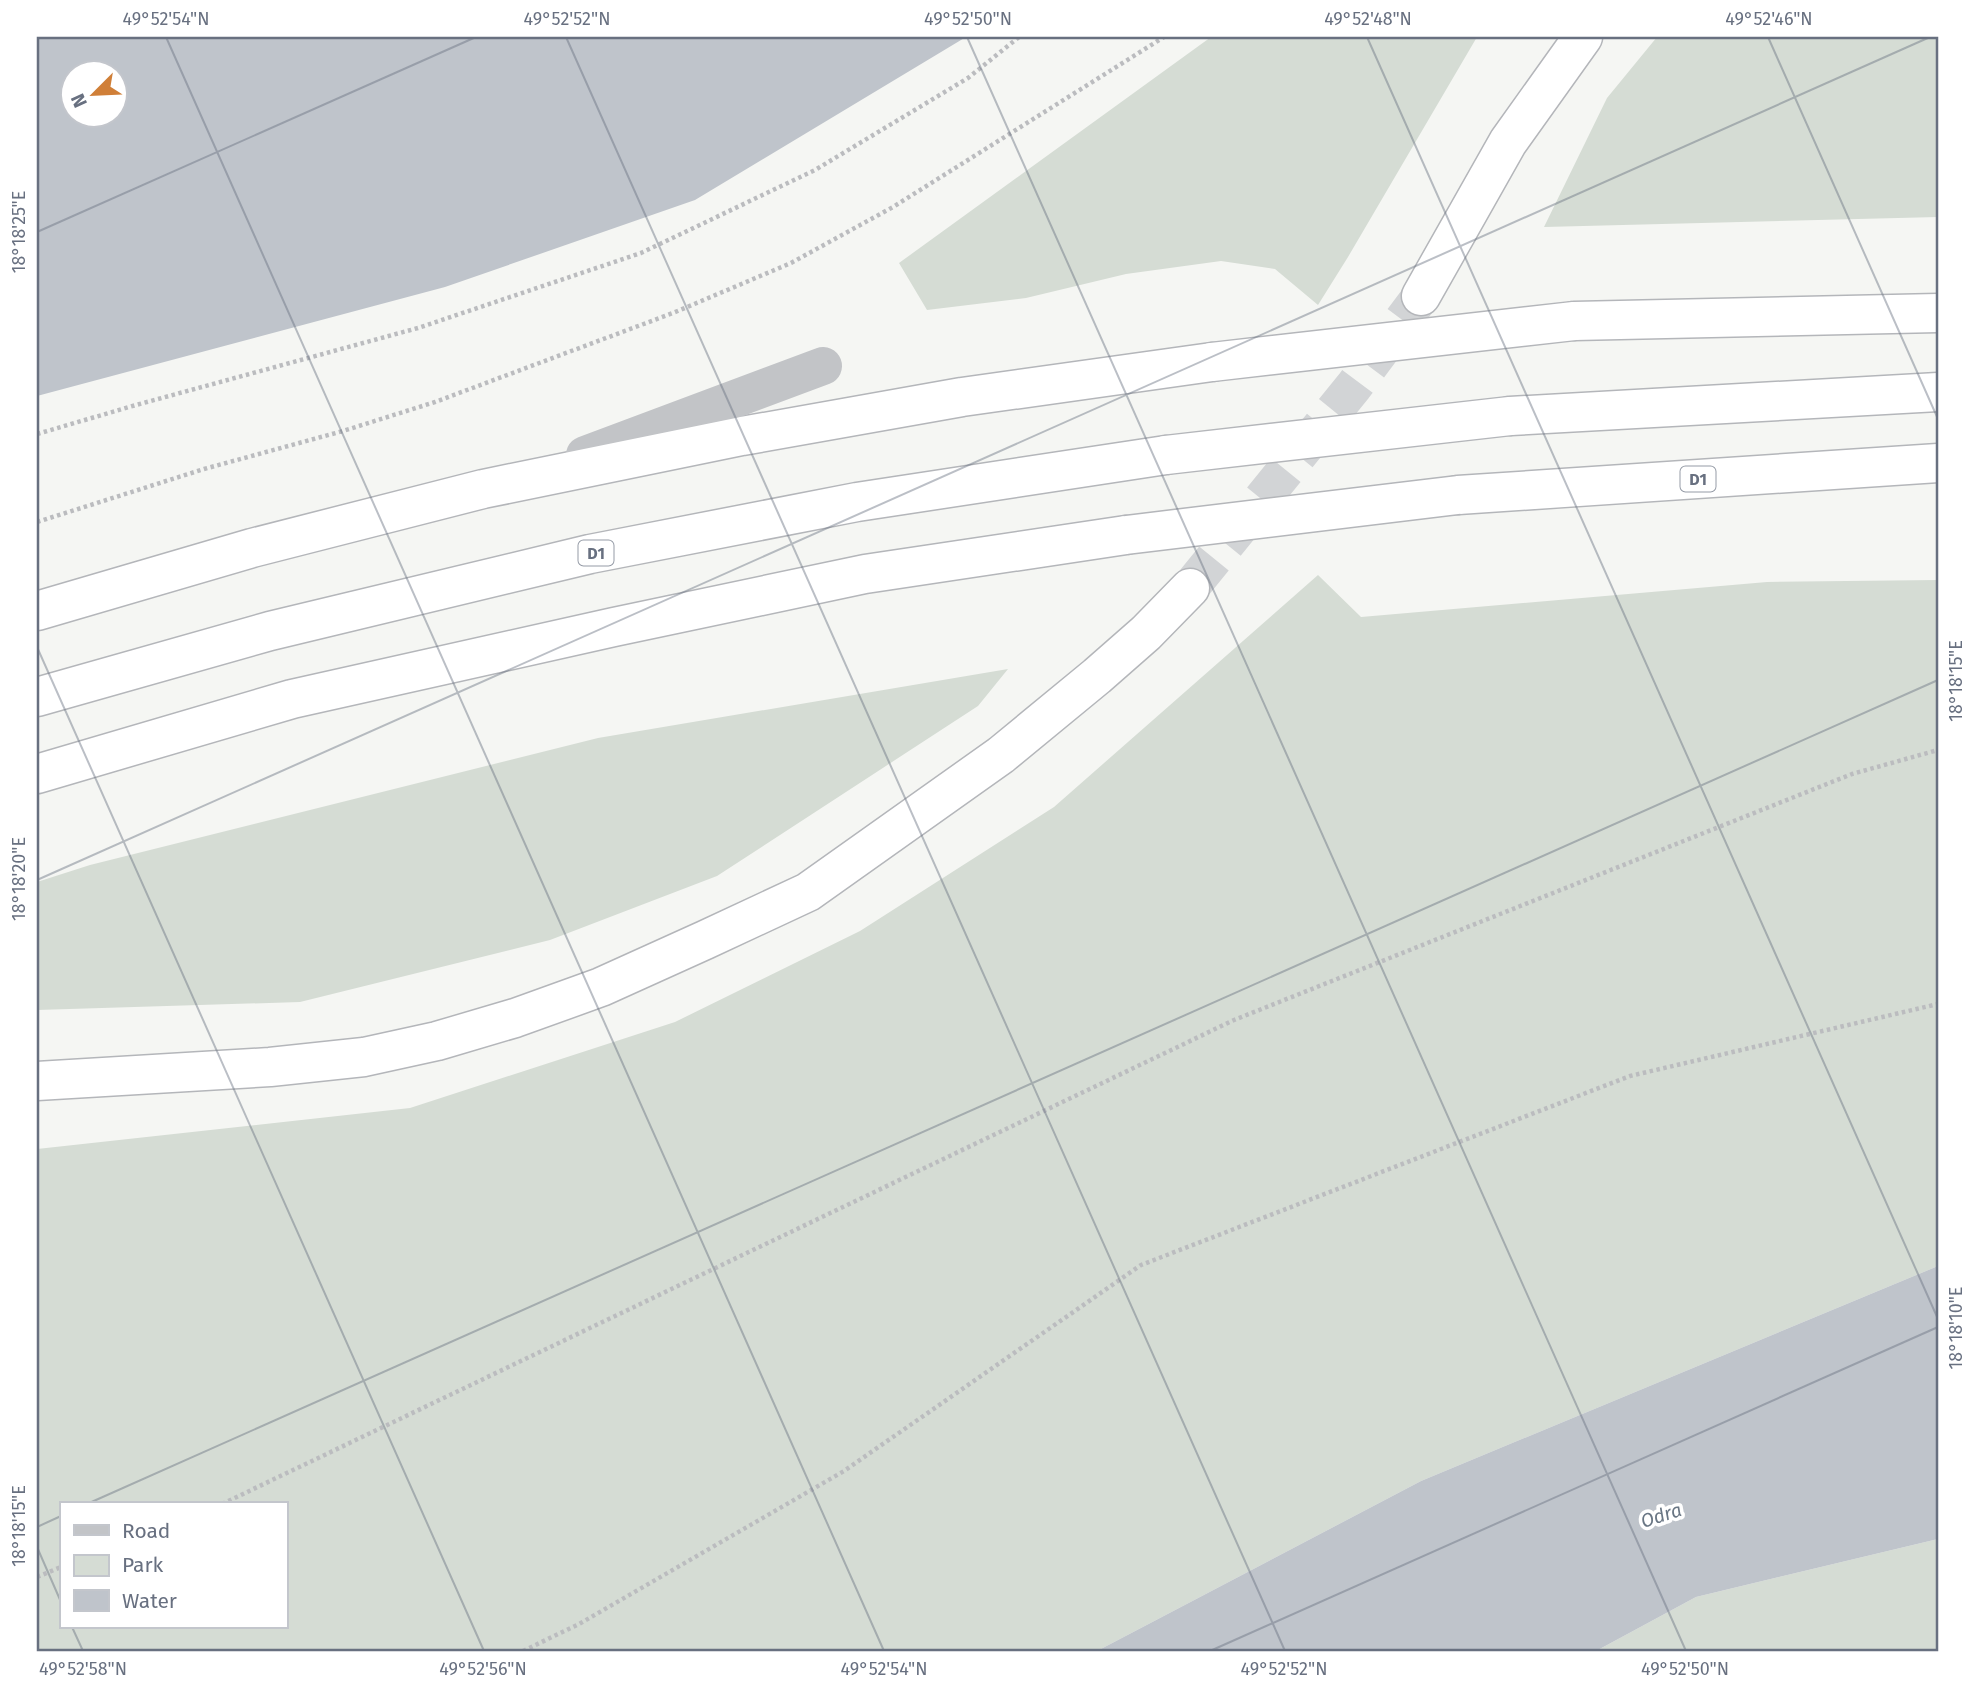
<svg xmlns="http://www.w3.org/2000/svg" width="1975" height="1688" viewBox="0 0 1975 1688" font-family="'Fira Sans',sans-serif">
<style>
.green{fill:#d5dcd4;fill-rule:evenodd}
.water{fill:#bfc4cb;fill-rule:evenodd}
.lines{fill:none;stroke-linecap:round;stroke-linejoin:round}
.highway-tunnel{stroke:#d2d4d6;stroke-width:38;stroke-dasharray:38 19;stroke-linecap:butt}
.highway-casing{stroke:#b4b6ba;stroke-width:41}
.path{stroke:#bbbcbf;stroke-width:4.5;stroke-dasharray:3.5 3.5;stroke-linecap:butt}
.minor{stroke:#c2c4c7;stroke-width:38}
.highway{stroke:#fff;stroke-width:38}
.highway-bridge-casing{stroke:#b4b6ba;stroke-width:41;stroke-linecap:butt}
.highway-bridge{stroke:#fff;stroke-width:38}
.ticks{fill:none;stroke:#687080;stroke-width:2;stroke-opacity:0.45}
.labels{text-anchor:middle;stroke-width:7;stroke-linejoin:round;paint-order:stroke}
.shield{fill:#fff;stroke:#959ba6;stroke-width:2}
.shield-label{font-size:16px;font-weight:bold;fill:#687080}
.water-label{font-size:19px;font-style:italic;fill:#697684;stroke:#fff}
.neatline{fill:none;stroke:#687080;stroke-width:2.5}
.ticks-label{font-size:18px;text-anchor:middle;fill:#687080}
</style>
<rect width="100%" height="100%" fill="#f5f6f3"/>
<!-- green -->
<path class="green" d="M 1211,37 L 1477,37 L 1348,257 L 1318,305 L 1275,269 L 1221,261 L 1126,274 L 1026,298 L 927,310 L 899,263 Z
M 1657,37 L 1938,37 L 1938,217 L 1544,227 L 1607,98 Z
M 1318,575 L 1361,617 L 1767,582 L 1938,580 L 1938,1266 L 1421,1481 L 1097,1651 L 37,1651 L 37,1149 L 410,1108 L 675,1022 L 860,931 L 1054,807 ZM 61,1504 L 285,1504 L 285,1627 L 61,1627 Z
M 1008,669 L 978,706 L 717,876 L 550,940 L 300,1002 L 37,1010 L 37,882 L 90,865 L 598,738 Z
M 1938,1539 L 1938,1651 L 1596,1651 L 1696,1597 Z"/>
<!-- water -->
<path class="water" d="M 37,37 L 966,37 L 695,200 L 445,287 L 37,396 ZM 74,74 L 116,74 L 116,116 L 74,116 Z
M 1938,1266 L 1938,1539 L 1696,1597 L 1596,1651 L 1097,1651 L 1421,1481 Z"/>
<g class="lines">
<!-- highway-tunnel -->
<path class="highway-tunnel" d="M 1190,588 L 1354,386 L 1421,296"/>
<!-- highway casing -->
<g class="highway-casing">
<path id="highway" d="M 1421,296 L 1508,142 L 1583,37
M 1574,321 L 1938,313
M 1510,416 L 1938,392
M 1458,495 L 1938,463
M 37,611 L 252,548 L 483,489 L 742,436 L 962,397 L 1212,362
M 37,697 L 270,631 L 590,554 L 857,502 L 1166,455
M 37,774 L 292,699 L 614,627 L 865,574 L 1126,535
M 37,1081 L 270,1067 L 364,1057 L 437,1041 L 515,1018 L 601,987 L 705,940 L 808,892 L 1001,755 L 1097,676 L 1146,633 L 1190,588"/>
</g>
<!-- path -->
<path class="path" d="M 37,434 L 136,405 L 418,328 L 641,253 L 815,170 L 968,78 L 1019,37
M 37,522 L 204,469 L 343,431 L 435,402 L 673,313 L 791,263 L 893,207 L 1164,37
M 222,1504 L 1234,1020 L 1852,774 L 1938,750
M 37,1577 L 61,1567
M 523,1651 L 579,1624 L 844,1471 L 1141,1265 L 1630,1076 L 1938,1004"/>
<!-- minor -->
<path class="minor" d="M 585,455 L 823,366"/>
<!-- highway -->
<use href="#highway" class="highway"/>
<!-- highway-bridge casing -->
<g class="highway-bridge-casing">
<path id="highway-bridge" d="M 1212,362 L 1574,321
M 1166,455 L 1510,416
M 1126,535 L 1458,495"/>
</g>
<!-- highway-bridge -->
<use href="#highway-bridge" class="highway-bridge"/>
</g>
<!-- ticks -->
<path class="ticks" d="M 166,37 L 884,1651M 566,37 L 1285,1651M 967,37 L 1686,1651M 1367,37 L 1938,1319M 1768,37 L 1938,419M 37,232 L 476,37M 37,647 L 484,1651M 37,880 L 1930,37M 87,1504 L 1938,680M 37,1527 L 61,1516M 37,1547 L 61,1602M 72,1627 L 83,1651M 1210,1651 L 1938,1327"/>
<g class="labels">
<!-- shield labels -->
<g class="shield">
<rect x="1680.5" y="466.5" width="35" height="25" rx="5"/>
<rect x="578.5" y="540.5" width="35" height="25" rx="5"/>
</g>
<g class="shield-label">
<text x="1698" y="485">D1</text>
<text x="596" y="559">D1</text>
</g>
<!-- water labels -->
<g class="water-label">
<text transform="translate(1661 1515) rotate(-18)" y="7">Odra</text>
</g>
</g>
<!-- border -->
<rect width="1975" height="1688" fill="none" stroke="#ffffff" stroke-width="77"/>
<!-- legend -->
<rect x="60" y="1502" width="228" height="126" fill="#ffffff" stroke="#c3c6cc" stroke-width="2"/>
<rect x="74" y="1525" width="35" height="10" fill="#c2c4c7" stroke="#c3c6cc" stroke-width="2"/>
<text x="122" y="1538" font-size="21" fill="#687080">Road</text>
<rect x="74" y="1555" width="35" height="21" fill="#d5dcd4" stroke="#c3c6cc" stroke-width="2"/>
<text x="122" y="1572" font-size="21" fill="#687080">Park</text>
<rect x="74" y="1590" width="35" height="21" fill="#bfc4cb" stroke="#c3c6cc" stroke-width="2"/>
<text x="122" y="1608" font-size="21" fill="#687080">Water</text>
<!-- north arrow -->
<g transform="translate(94 94) rotate(246)"><circle r="33" fill="#ffffff" stroke="#c3c6cc" stroke-width="2"/>
<path d="M0-5L12 26L0 18L-12 26Z" fill="#d07f38"/>
<text y="-10" font-size="19" font-weight="bold" text-anchor="middle" fill="#687080">N</text>
</g>
<rect x="38" y="38" width="1899" height="1612" class="neatline"/>
<g class="ticks-label">
<text x="166" y="25">49°52'54"N</text>
<text x="567" y="25">49°52'52"N</text>
<text x="968" y="25">49°52'50"N</text>
<text x="1368" y="25">49°52'48"N</text>
<text x="1769" y="25">49°52'46"N</text>
<text transform="translate(19 232) rotate(-90)" y="6">18°18'25"E</text>
<text transform="translate(1956 681) rotate(-90)" y="6">18°18'15"E</text>
<text transform="translate(19 879) rotate(-90)" y="6">18°18'20"E</text>
<text transform="translate(1956 1328) rotate(-90)" y="6">18°18'10"E</text>
<text transform="translate(19 1526) rotate(-90)" y="6">18°18'15"E</text>
<text x="83" y="1675">49°52'58"N</text>
<text x="483" y="1675">49°52'56"N</text>
<text x="884" y="1675">49°52'54"N</text>
<text x="1284" y="1675">49°52'52"N</text>
<text x="1685" y="1675">49°52'50"N</text>
</g>
</svg>
